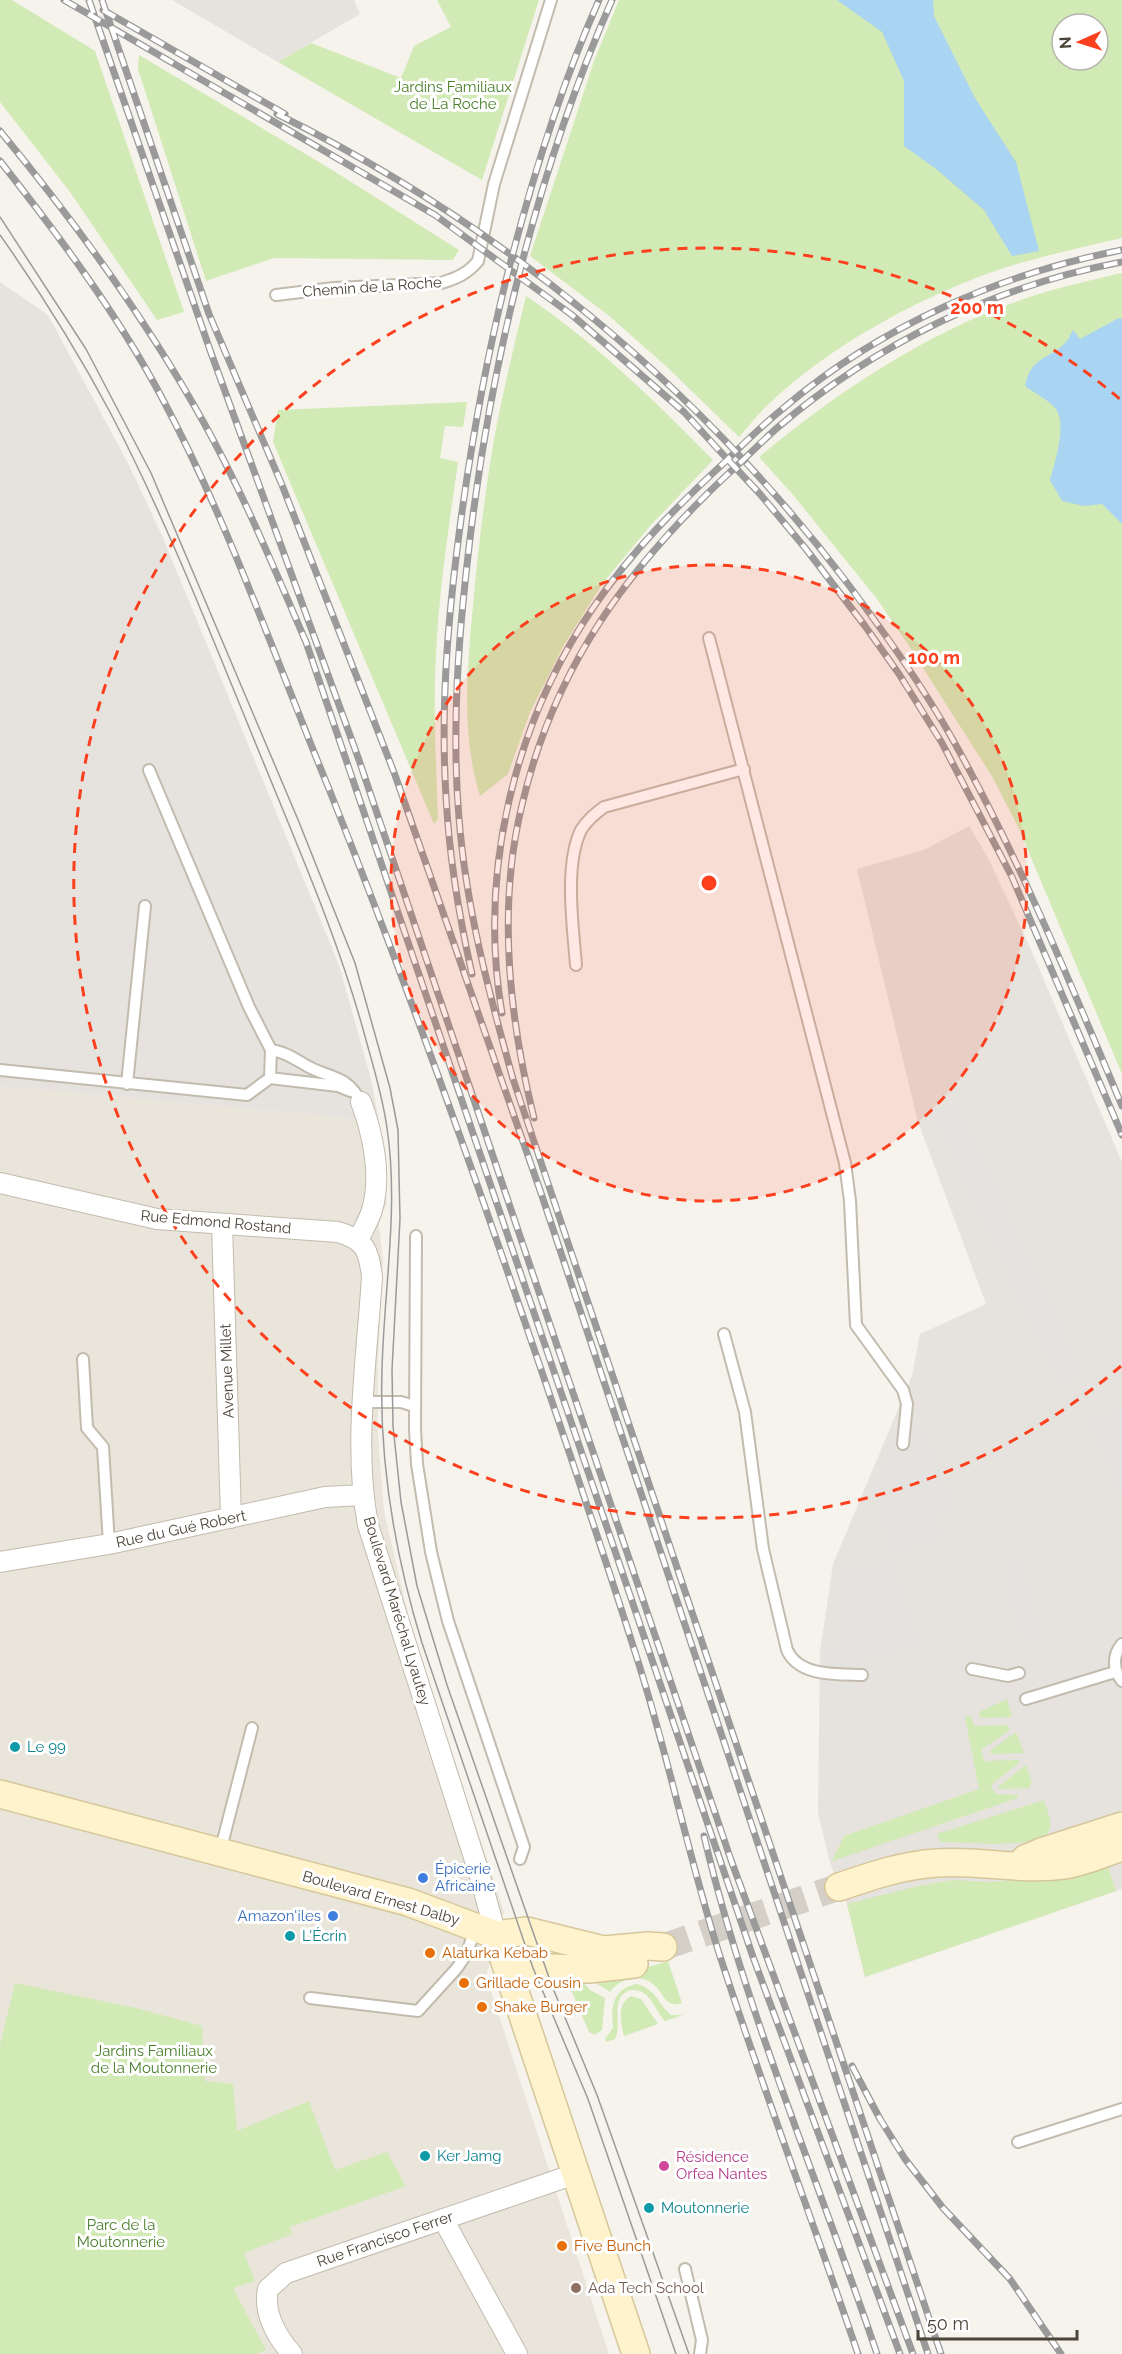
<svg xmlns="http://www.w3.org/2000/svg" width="1122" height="2354" viewBox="0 0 1122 2354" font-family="Raleway,sans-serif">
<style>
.residential{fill:#eae5da}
.industrial{fill:#e6e2dd}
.green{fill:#d2eab5;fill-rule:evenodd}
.parking{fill:#e5e3e0}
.water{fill:#a9d4f2}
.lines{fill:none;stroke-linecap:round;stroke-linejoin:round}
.secondary-tunnel{stroke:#d4d0c8;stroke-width:27;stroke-dasharray:27 14;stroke-linecap:butt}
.lane-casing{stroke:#c2bbae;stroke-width:14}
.street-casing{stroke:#c2bbae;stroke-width:22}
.secondary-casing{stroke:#d6c79b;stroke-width:30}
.lane{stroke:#fff;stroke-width:10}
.street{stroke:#fff;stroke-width:20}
.secondary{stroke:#fff3cd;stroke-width:27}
.tram{stroke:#9a9a9a;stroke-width:1.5}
.rail-casing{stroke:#9a9a9a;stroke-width:7}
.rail{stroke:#fff;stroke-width:4.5;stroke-dasharray:14;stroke-linecap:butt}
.ring{fill:none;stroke:#fc3f1d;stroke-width:3;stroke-dasharray:10 8}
.culture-dot{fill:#0f9aa8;stroke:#fff;stroke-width:2}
.shop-dot{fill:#3f7fe0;stroke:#fff;stroke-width:2}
.food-dot{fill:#e8710a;stroke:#fff;stroke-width:2}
.hotel-dot{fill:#d1479c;stroke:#fff;stroke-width:2}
.education-dot{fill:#8d6e63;stroke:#fff;stroke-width:2}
.labels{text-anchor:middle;stroke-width:6;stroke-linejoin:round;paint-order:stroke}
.park-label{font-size:15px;fill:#4a7f2a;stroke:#fff}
.street-label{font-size:15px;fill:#4b4439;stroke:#fff}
.culture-label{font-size:15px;fill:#0d838f;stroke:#fff;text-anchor:start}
.shop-label{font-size:15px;fill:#366cbe;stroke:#fff;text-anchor:start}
.food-label{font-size:15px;fill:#c56008;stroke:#fff;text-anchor:start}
.hotel-label{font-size:15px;fill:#b23c85;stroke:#fff;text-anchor:start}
.education-label{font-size:15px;fill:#785e54;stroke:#fff;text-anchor:start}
.centre{fill:#fc3f1d;stroke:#fff;stroke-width:3}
.ring-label{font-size:18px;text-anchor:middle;font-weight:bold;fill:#fc3f1d;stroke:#fff;stroke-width:6;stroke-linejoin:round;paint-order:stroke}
</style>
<rect width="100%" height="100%" fill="#f6f3ec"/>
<!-- residential -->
<path class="residential" d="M 0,1086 L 379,1121 L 387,1205 L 378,1217 L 383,1260 L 378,1360 L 378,1436 L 384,1511 L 411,1627 L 504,1912 L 486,1976 L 609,2354 L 0,2354 Z"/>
<!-- industrial -->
<path class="industrial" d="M 172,0 L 354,0 L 360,14 L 278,62 Z
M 0,282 L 48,315 L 129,465 L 163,538 L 339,965 L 371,1079 L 379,1121 L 0,1086 Z
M 969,826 L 988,858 L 1029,945 L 1122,1162 L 1122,1889 L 865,1977 L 847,1904 L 830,1863 L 818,1813 L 820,1651 L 833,1564 L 912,1376 L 920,1334 L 986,1304 L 918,1122 L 857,869 L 924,850 Z"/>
<!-- green -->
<path class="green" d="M 0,0 L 12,0 L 95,51 L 184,312 L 157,320 L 70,192 L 0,102 Z
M 437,0 L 539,0 L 482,180 L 278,62 L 311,43 L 401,78 L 414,46 L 451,27 Z
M 619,0 L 1122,0 L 1122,238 C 1075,249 1026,259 981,276 C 908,304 830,347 773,400 C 760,411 750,425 739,437 L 667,367 L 608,315 L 530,256 L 594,61 ZM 1062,24 L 1098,24 L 1098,60 L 1062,60 Z
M 139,55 L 329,168 L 459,250 L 453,260 L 274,258 L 206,281 L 138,69 Z
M 1122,273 L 1122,1074 L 1019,829 L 993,778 L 911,649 L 877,599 L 794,496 L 759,457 C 841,389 932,329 1033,296 C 1062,286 1093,280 1122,273 Z
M 526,296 C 595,342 655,401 713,460 L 650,526 L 603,583 L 565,643 L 530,712 L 508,774 L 480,796 C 461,734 467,669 473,606 C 478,548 485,491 495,434 C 504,387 515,342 526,296 Z
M 467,402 L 463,427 L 445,426 L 440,458 L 458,462 C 449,526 439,590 436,654 C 433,709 436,764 438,819 L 434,824 L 273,442 L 278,410 Z
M 1007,1699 L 1012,1717 L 980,1718 L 979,1712 Z
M 971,1716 L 974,1726 L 1008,1725 L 1010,1730 L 981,1750 L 984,1761 L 1019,1760 L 1019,1763 L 991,1785 L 995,1794 L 1017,1795 L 1018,1798 L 832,1861 L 844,1836 L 979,1789 L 965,1717 Z
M 1016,1732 L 1024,1753 L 991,1754 L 990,1751 Z
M 1026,1765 L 1032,1782 L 1029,1788 L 999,1789 L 998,1787 Z
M 1044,1800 C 1047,1810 1053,1822 1049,1831 C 1040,1850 960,1842 940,1842 L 937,1834 Z
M 1106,1860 L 1116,1891 L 865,1977 L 847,1904 L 918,1886 L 953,1880 L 988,1882 L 1022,1880 Z
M 668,1961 L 682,2003 C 677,2005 673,2005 668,2002 C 663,1998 661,1991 656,1987 C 643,1973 621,1977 610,1992 L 586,1977 L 639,1970 Z
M 578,1977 L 590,1990 L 605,1998 L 602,2030 L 595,2035 L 589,2032 L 566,1978 Z
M 15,1983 L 136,2008 L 202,2026 L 205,2081 L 233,2084 L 237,2131 L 309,2101 L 335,2170 L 387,2152 L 406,2186 L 290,2227 L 292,2234 L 244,2253 L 255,2281 L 233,2288 L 266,2350 L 256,2354 L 0,2354 L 0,2045 Z
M 637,1984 C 657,1990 657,2003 671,2015 L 683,2015 L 665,2021 C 657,2013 654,2001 645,1994 C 641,1991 637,1990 632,1990 C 608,1995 623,2025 615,2039 L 606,2042 L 605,2039 L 613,2028 C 611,2007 612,1989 637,1984 Z
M 631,1996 L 641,1999 L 658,2024 L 624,2036 C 621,2023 616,2004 631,1996 Z"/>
<!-- parking -->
<path class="parking" d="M 955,1099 L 1082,1373 L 1059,1384 L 932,1110 Z
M 1122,1407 L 1122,1495 L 1088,1422 Z
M 923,1426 L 953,1507 L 935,1512 L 943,1538 L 892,1554 L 874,1491 L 895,1437 Z
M 891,1561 L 919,1645 L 855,1662 L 854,1691 L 826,1690 L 825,1649 L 840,1648 L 839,1570 L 857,1571 Z
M 1021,1561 L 1041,1638 L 1024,1642 L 1013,1607 L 1006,1564 Z"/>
<!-- water -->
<path class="water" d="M 837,0 L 933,0 L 934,16 L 975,98 L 1016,162 L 1039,251 L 1012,256 L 984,210 L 936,169 L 904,146 L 904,81 L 882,32 Z
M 1119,318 L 1122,319 L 1122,524 L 1102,504 L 1084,506 L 1062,501 L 1050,480 C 1055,462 1067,425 1056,409 C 1049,400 1034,393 1025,386 C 1031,355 1050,360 1066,342 C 1069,339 1071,333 1073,330 L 1080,339 Z"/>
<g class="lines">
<!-- secondary-tunnel -->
<path class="secondary-tunnel" d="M 663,1947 L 839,1887"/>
<!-- lane casing -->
<g class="lane-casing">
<path id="lane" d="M 276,295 L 334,288 L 441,283 C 457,278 467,274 478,261 L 494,184 L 551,0
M 709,638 L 845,1163 L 850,1201 L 856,1325 L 903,1390 L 907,1404 L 903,1444
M 576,965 C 573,927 564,865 581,830 C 587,820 595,814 604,807 L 744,769
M 271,1050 C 287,1052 297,1061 311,1068 C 334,1079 347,1076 361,1102
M 0,1070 L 247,1095 L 270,1078 L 271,1050 L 249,1007 L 149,770
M 270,1078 L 338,1086 L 350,1091
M 127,1084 L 145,906
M 416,1236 L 415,1429 L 417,1464 L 431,1552 L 448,1621 L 524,1847 L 520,1859
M 724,1334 L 745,1412 L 763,1549 L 787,1650 C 799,1677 837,1674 862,1675
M 83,1359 L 87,1428 L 103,1447 L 109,1544
M 364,1402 L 401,1402 L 414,1406
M 1122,1644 C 1112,1656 1113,1669 1122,1681
M 972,1669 L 1008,1676 L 1019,1673
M 1026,1699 L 1115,1672
M 220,1852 L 252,1728
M 310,1998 L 418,2011 L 457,1968 L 467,1953 L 475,1929
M 1018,2142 L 1122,2109
M 685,2269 L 702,2340 L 700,2354"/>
</g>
<!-- street casing -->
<g class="street-casing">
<path id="street" d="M 0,1183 L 157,1219 L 338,1232 C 365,1240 369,1250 372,1277 C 367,1357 353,1447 368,1525 L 479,1873 L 496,1935
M 222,1224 L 231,1518
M 358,1240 C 363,1230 369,1220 372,1210 C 382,1176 373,1134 361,1102
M 0,1562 L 109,1544 L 325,1497 L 363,1495
M 443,2219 L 517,2354
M 292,2354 C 276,2336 263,2312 268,2289 L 286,2273 L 575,2174"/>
</g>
<!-- secondary casing -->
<g class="secondary-casing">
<path id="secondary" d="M 0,1794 L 408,1902 L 496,1935 L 636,2354
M 1025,1859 L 1041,1852 L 1122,1826
M 839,1887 C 871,1876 903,1865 937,1863 C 979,1860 1023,1871 1065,1865 C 1084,1862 1104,1853 1122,1847
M 496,1935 L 527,1931 L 604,1950 L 648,1946 L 663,1947
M 508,1967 L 589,1969 L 634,1964"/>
</g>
<!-- lane -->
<use href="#lane" class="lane"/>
<!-- street -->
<use href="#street" class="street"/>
<!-- secondary -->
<use href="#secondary" class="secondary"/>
<!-- tram -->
<path class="tram" d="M 0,217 L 86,349 L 151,473 L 299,822 L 355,963 L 390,1088 L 398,1130 L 400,1219 L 392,1370 L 393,1426 L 401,1502 L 417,1586 L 447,1685 L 533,1932 L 552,1986 L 597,2095 L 689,2354
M 0,235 C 41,293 78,352 111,414 C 169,525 214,643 262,759 C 300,852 340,943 366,1040 C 374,1069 383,1098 387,1128 C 399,1207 384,1289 382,1369 C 379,1460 395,1555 422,1643 L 533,1968 L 588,2099 L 676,2354"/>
<!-- rail casing -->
<g class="rail-casing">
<path id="rail" d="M 64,0 L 435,215 L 572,315 L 684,412 L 716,447 L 760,494 L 806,549 L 865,626 L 899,674 L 942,743 L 1012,877 L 1122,1135
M 89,0 L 210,350 L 359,760 L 731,1860 L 913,2354
M 102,0 L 209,314 L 282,485 L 395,775 L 541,1193 L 928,2354
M 612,0 C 534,177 486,382 466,574 C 457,655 452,737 459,818 C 466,908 489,993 513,1079 L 941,2354
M 103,10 L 285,114
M 277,114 C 502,225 696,384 848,584 C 885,634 922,685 953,740 C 1019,858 1070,982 1122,1106
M 0,131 C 76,223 146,319 204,423 C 243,493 274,568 306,642 L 753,1957 L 900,2354
M 0,161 C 59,236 116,312 161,396 C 228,521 275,658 329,789 C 397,959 459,1130 518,1302 C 558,1419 598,1535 635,1652 C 667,1750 687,1851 718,1950 C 762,2086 812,2219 858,2354
M 472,974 C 459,916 449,856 446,796 C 440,701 449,606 462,512 C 473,433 487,357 506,280 C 530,185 559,90 599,0
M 502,1013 C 478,873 514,722 595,605 C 632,551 678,505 726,461 C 745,442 765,423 786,406 C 881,326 1000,274 1122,250
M 534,1118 C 509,1017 497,907 522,805 C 554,667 628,567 730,472 C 746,458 761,442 777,428 C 875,344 995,286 1122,262
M 704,1836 C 746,2014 819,2181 877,2354
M 852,2066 L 880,2119 L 905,2159 L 943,2208 L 1010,2279 L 1061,2354"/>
</g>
<!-- rail -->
<use href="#rail" class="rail"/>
</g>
<!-- distance rings -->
<circle cx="709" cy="883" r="318" fill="#fc3f1d" fill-opacity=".12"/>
<g class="ring">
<circle cx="709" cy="883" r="318"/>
<path d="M1121 1366A635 635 0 1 1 1121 400"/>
</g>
<!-- markers -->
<g class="culture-dot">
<circle cx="15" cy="1747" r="6"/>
<circle cx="290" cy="1936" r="6"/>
<circle cx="425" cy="2156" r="6"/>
<circle cx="649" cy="2208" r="6"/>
</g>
<g class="shop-dot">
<circle cx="423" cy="1878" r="6"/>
<circle cx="333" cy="1916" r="6"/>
</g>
<g class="food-dot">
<circle cx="430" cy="1953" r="6"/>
<circle cx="464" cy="1983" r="6"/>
<circle cx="482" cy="2007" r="6"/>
<circle cx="562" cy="2246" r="6"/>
</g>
<circle class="hotel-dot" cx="664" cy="2166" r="6"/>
<circle class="education-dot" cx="576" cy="2288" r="6"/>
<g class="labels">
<!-- park labels -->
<g class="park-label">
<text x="453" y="92">Jardins Familiaux<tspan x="453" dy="17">de La Roche</tspan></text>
<text x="154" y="2056">Jardins Familiaux<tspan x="154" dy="17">de la Moutonnerie</tspan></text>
<text x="121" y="2230">Parc de la<tspan x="121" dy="17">Moutonnerie</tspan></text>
</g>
<!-- street labels -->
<g class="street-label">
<text transform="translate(372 287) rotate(-4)" y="5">Chemin de la Roche</text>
<text transform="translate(216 1222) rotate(5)" y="5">Rue Edmond Rostand</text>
<text transform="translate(227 1371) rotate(-92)" y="5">Avenue Millet</text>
<text transform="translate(181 1529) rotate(-12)" y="5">Rue du Gué Robert</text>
<text transform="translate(397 1611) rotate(73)" y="5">Boulevard Maréchal Lyautey</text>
<text transform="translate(381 1898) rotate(16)" y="5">Boulevard Ernest Dalby</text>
<text transform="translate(385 2239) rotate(-19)" y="5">Rue Francisco Ferrer</text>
</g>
<!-- culture labels -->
<g class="culture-label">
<text x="27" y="1752">Le 99</text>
<text x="302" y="1941">L'Écrin</text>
<text x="437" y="2161">Ker Jamg</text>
<text x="661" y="2213">Moutonnerie</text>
</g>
<!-- shop labels -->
<g class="shop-label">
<text x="435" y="1874">Épicerie<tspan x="435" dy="17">Africaine</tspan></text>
<text x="321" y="1921" text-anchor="end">Amazon'iles</text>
</g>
<!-- food labels -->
<g class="food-label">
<text x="442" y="1958">Alaturka Kebab</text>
<text x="476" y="1988">Grillade Cousin</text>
<text x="494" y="2012">Shake Burger</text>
<text x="574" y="2251">Five Bunch</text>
</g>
<!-- hotel labels -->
<g class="hotel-label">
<text x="676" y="2162">Résidence<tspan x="676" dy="17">Orfea Nantes</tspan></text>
</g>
<!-- education labels -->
<g class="education-label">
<text x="588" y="2293">Ada Tech School</text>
</g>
</g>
<circle cx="709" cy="883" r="9" class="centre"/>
<g class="ring-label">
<text x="977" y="314">200 m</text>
<text x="934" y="664">100 m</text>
</g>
<!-- north arrow -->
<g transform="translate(1080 42) rotate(267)"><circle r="28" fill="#ffffff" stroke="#b7b4b0" stroke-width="1.5"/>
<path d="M0-4.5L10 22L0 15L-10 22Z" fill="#fc3f1d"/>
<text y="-9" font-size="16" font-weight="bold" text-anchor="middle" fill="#4b4439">N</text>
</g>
<!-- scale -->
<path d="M918 2330v9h159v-9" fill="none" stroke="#4b4439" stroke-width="3"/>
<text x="927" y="2330" font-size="18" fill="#4b4439" stroke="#ffffff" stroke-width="4.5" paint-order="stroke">50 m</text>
</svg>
